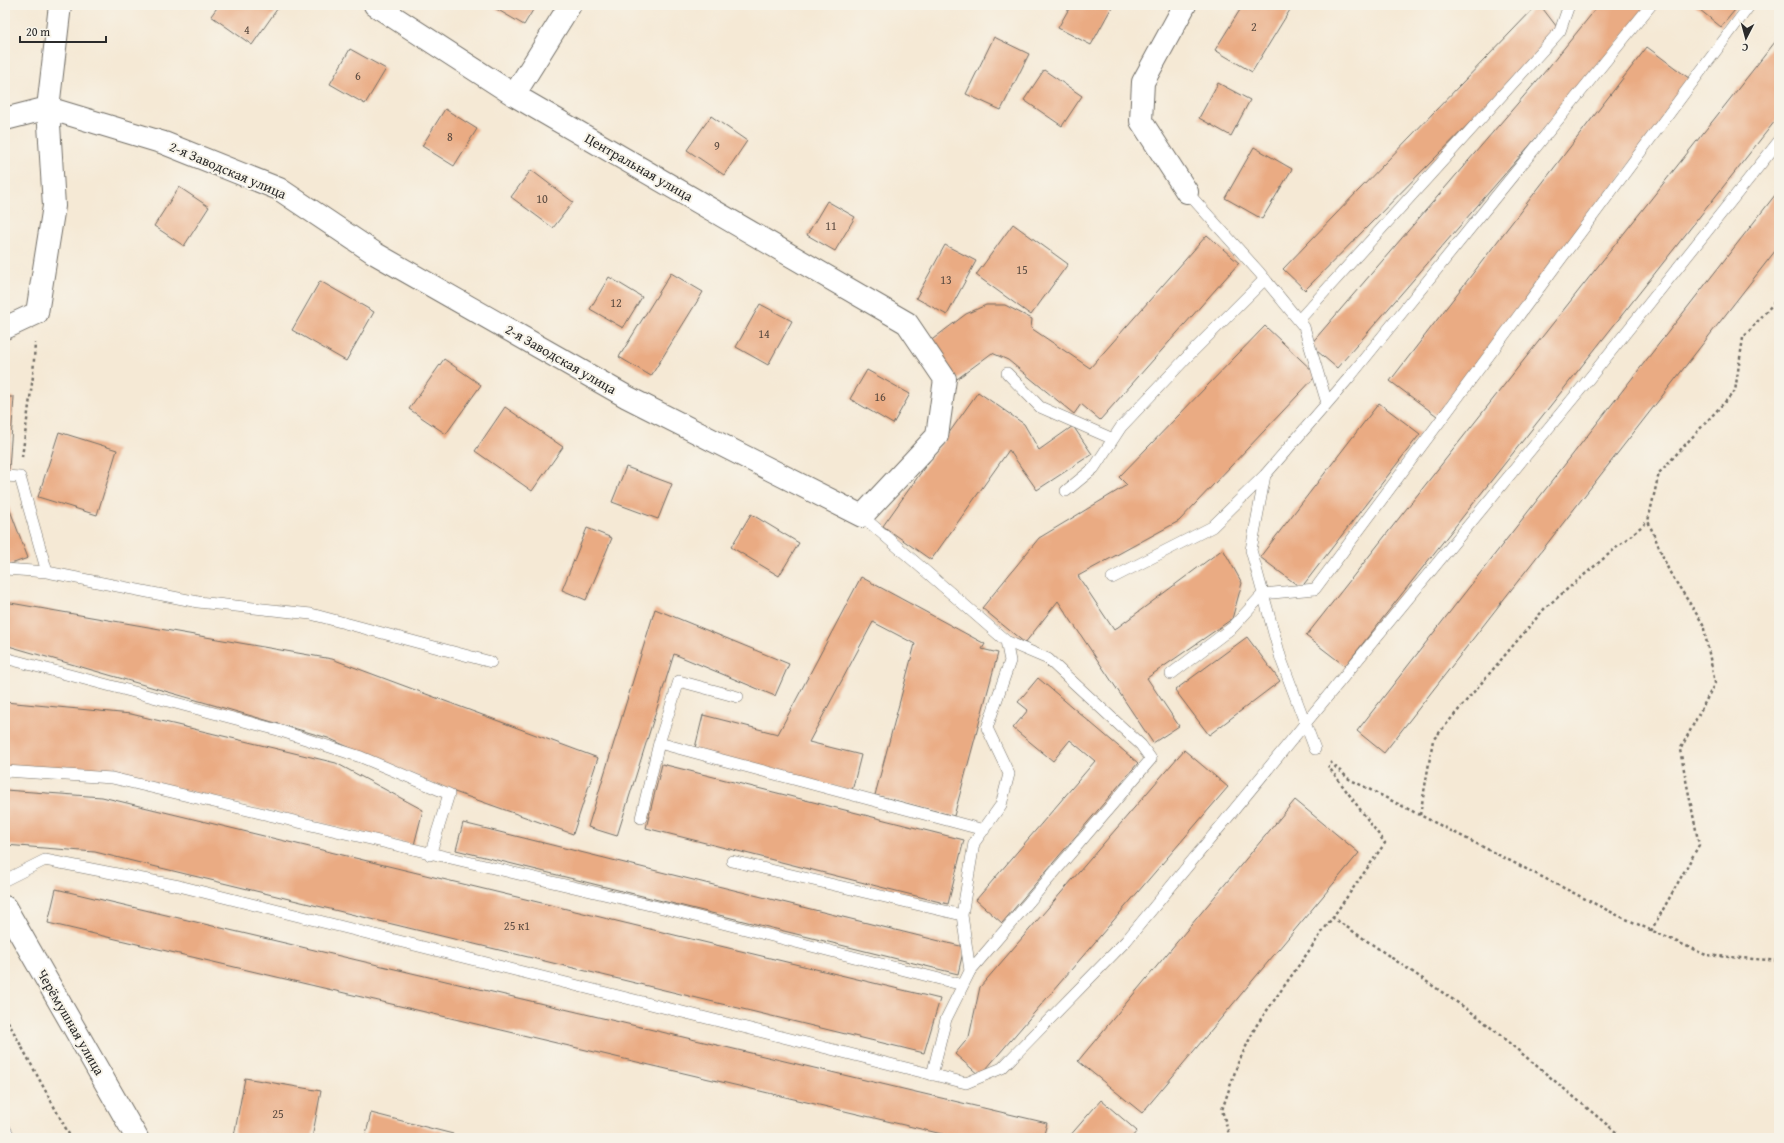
<svg xmlns="http://www.w3.org/2000/svg" width="1784" height="1143" viewBox="0 0 1784 1143" font-family="'Gentium Book Plus',serif">
<style>
.building{fill:#eaab83}
.lines{fill:none;stroke-linecap:round;stroke-linejoin:round}
.lane-casing{stroke:#726e66;stroke-width:12}
.street-casing{stroke:#726e66;stroke-width:24}
.path{stroke:#726e66;stroke-width:2.5;stroke-dasharray:3 3;stroke-linecap:butt}
.lane{stroke:#fff;stroke-width:11}
.street{stroke:#fff;stroke-width:22}
.labels{text-anchor:middle;stroke-width:4;stroke-linejoin:round;paint-order:stroke}
.number-label{font-size:12px;fill:#5b4b41}
.street-label{font-size:14px;fill:#2b2b2b;stroke:#f7f3e8}
</style>
<rect width="100%" height="100%" fill="#f7f3e8"/>
<filter id="ink" filterUnits="userSpaceOnUse"><feTurbulence type="fractalNoise" baseFrequency=".025" numOctaves="2"/><feDisplacementMap in="SourceGraphic" scale="8" xChannelSelector="R" yChannelSelector="G"/><feConvolveMatrix kernelMatrix="1 2 1 2 8 2 1 2 1" color-interpolation-filters="sRGB"/></filter>
<filter id="wash" filterUnits="userSpaceOnUse"><feTurbulence type="fractalNoise" baseFrequency=".012" numOctaves="4" result="noise"/><feDisplacementMap in="SourceGraphic" scale="16" xChannelSelector="R" yChannelSelector="G"/><feGaussianBlur stdDeviation="0.9" result="paint"/><feColorMatrix in="noise" values="0 0 0 0 0 0 0 0 0 0 0 0 0 0 0 0 0 1.4 0 .05"/><feComposite in="paint" operator="in"/></filter>
<g filter="url(#wash)">
<rect width="100%" height="100%" fill="#f5e9d5"/>
<g id="blocks">
<!-- building -->
<path class="building" d="M 219,5 L 280,5 L 252,45 L 211,16 Z
M 494,5 L 536,5 L 524,25 L 493,7 Z
M 1071,5 L 1113,5 L 1091,45 L 1058,28 Z
M 1243,5 L 1293,5 L 1252,72 L 1215,50 Z
M 1537,5 L 1540,5 L 1560,31 L 1305,290 L 1283,269 Z
M 1599,5 L 1651,5 L 1337,368 L 1310,345 L 1548,68 Z
M 1694,5 L 1739,5 L 1721,27 Z
M 994,37 L 1029,54 L 1001,110 L 966,94 Z
M 1779,37 L 1779,116 L 1345,666 L 1306,636 Z
M 1647,47 L 1694,82 L 1437,416 L 1390,381 Z
M 350,49 L 386,69 L 365,104 L 330,84 Z
M 1044,70 L 1082,96 L 1062,126 L 1024,100 Z
M 1218,83 L 1250,100 L 1231,136 L 1199,118 Z
M 445,109 L 477,129 L 454,166 L 422,146 Z
M 711,116 L 747,141 L 724,175 L 687,150 Z
M 1254,147 L 1292,169 L 1262,219 L 1225,198 Z
M 531,170 L 573,202 L 553,228 L 511,197 Z
M 179,187 L 209,207 L 184,246 L 154,226 Z
M 1779,190 L 1779,246 L 1384,753 L 1357,731 Z
M 827,201 L 855,217 L 835,251 L 807,235 Z
M 1013,224 L 1068,264 L 1031,315 L 976,275 Z
M 1207,235 L 1239,263 L 1100,420 L 1081,404 L 1074,414 L 1008,360 L 992,353 L 957,379 L 929,342 L 966,314 L 986,305 L 1005,305 L 1032,319 L 1031,328 L 1090,368 Z
M 945,245 L 976,261 L 947,315 L 916,298 Z
M 671,273 L 703,292 L 651,376 L 619,357 Z
M 609,277 L 642,297 L 623,328 L 590,309 Z
M 320,281 L 374,312 L 346,361 L 292,330 Z
M 760,304 L 792,321 L 768,365 L 736,347 Z
M 1265,326 L 1317,375 L 1179,521 L 1078,576 L 1114,630 L 1223,549 L 1242,583 L 1232,619 L 1147,678 L 1179,726 L 1153,743 L 1058,601 L 1025,643 L 982,608 L 1039,538 L 1127,485 L 1119,477 Z
M 444,359 L 481,385 L 446,434 L 409,409 Z
M 867,370 L 910,394 L 893,424 L 850,399 Z
M 978,392 L 1024,424 L 1039,450 L 1073,426 L 1092,454 L 1037,490 L 1009,450 L 931,560 L 883,526 Z
M 5,397 L 14,397 L 9,469 L 5,469 Z
M 1379,403 L 1420,434 L 1301,588 L 1260,557 Z
M 505,407 L 563,447 L 532,491 L 475,451 Z
M 59,432 L 117,450 L 97,515 L 38,497 Z
M 626,467 L 672,484 L 658,519 L 612,502 Z
M 5,497 L 28,558 L 5,566 Z
M 751,514 L 799,543 L 779,576 L 731,547 Z
M 587,528 L 612,538 L 586,600 L 562,590 Z
M 861,577 L 985,644 L 982,649 L 998,653 L 954,816 L 875,795 L 915,644 L 873,622 L 809,742 L 861,755 L 852,791 L 694,752 L 703,715 L 778,734 Z
M 5,602 L 332,659 L 598,758 L 573,834 L 432,784 L 328,738 L 5,645 Z
M 655,609 L 789,664 L 775,696 L 674,654 L 617,836 L 588,827 Z
M 1247,637 L 1280,681 L 1209,735 L 1175,690 Z
M 1038,678 L 1138,763 L 1002,923 L 976,900 L 1095,761 L 1070,740 L 1053,761 L 1013,728 L 1028,710 L 1018,702 Z
M 5,702 L 131,714 L 336,763 L 423,810 L 414,845 L 116,774 L 5,767 Z
M 1184,750 L 1228,787 L 980,1076 L 955,1054 L 969,1037 L 980,987 Z
M 662,764 L 964,840 L 948,904 L 646,828 Z
M 5,790 L 102,797 L 940,999 L 924,1053 L 95,852 L 5,845 Z
M 1295,800 L 1359,853 L 1142,1113 L 1078,1061 Z
M 463,823 L 964,947 L 958,974 L 456,850 Z
M 56,889 L 1047,1123 L 1043,1138 L 959,1138 L 48,923 Z
M 245,1078 L 321,1091 L 312,1138 L 248,1138 L 234,1136 Z
M 1101,1100 L 1137,1131 L 1131,1138 L 1068,1138 Z
M 371,1113 L 453,1134 L 453,1138 L 365,1138 Z"/>
</g>
</g>
<g filter="url(#ink)">
<use href="#blocks" fill-opacity="0" stroke="#726e66" stroke-width="1"/>
<g class="lines">
<!-- lane casing -->
<g class="lane-casing">
<path id="lane" d="M 1187,192 L 1259,272 L 1304,327 L 1327,403
M 1299,320 L 1560,31 L 1569,5
M 1007,373 L 1040,407 L 1113,439
M 5,476 L 20,477 L 47,572 L 198,602 L 311,614 L 491,662
M 1066,491 L 1094,468 L 1121,427 L 1188,356 L 1265,279
M 862,516 L 1006,641 L 1010,661 L 987,728 L 1009,774 L 1001,805 L 974,843 L 962,915 L 970,971 L 946,1019 L 932,1075
M 5,569 L 47,572
M 1112,578 L 1212,527 L 1265,475
M 5,658 L 278,730 L 361,757 L 449,794 L 430,855
M 1171,674 L 1233,627 L 1263,594 L 1315,589 L 1750,5
M 659,743 L 984,830
M 1315,749 L 1281,659 L 1251,550 L 1265,475 L 1348,379 L 1651,5
M 5,771 L 112,778 L 671,910 L 963,985
M 641,818 L 659,743 L 679,681 L 738,697
M 732,861 L 962,915
M 5,880 L 45,860 L 179,886 L 966,1083 L 1002,1068 L 1126,941 L 1584,385 L 1779,141
M 970,971 L 1151,759 L 1141,745 L 1048,659 L 1006,641
M 5,1129 L 10,1138"/>
</g>
<!-- street casing -->
<g class="street-casing">
<path id="street" d="M 1185,5 L 1143,82 L 1141,121 L 1187,192
M 514,95 L 570,5
M 5,119 L 48,108 L 60,5
M 5,328 L 37,313 L 54,206 L 48,108 L 164,143 L 279,189 L 376,254 L 627,397 L 862,516 L 937,436 L 945,379 L 907,323 L 514,95 L 375,5
M 5,907 L 137,1138"/>
</g>
<!-- path -->
<path class="path" d="M 22,457 L 33,376 L 35,343
M 1330,762 L 1349,779 L 1615,914 L 1706,955 L 1779,961
M 1420,815 L 1433,740 L 1545,608 L 1648,521
M 1332,917 L 1477,1016 L 1623,1138
M 1651,931 L 1699,845 L 1680,750 L 1715,683 L 1703,624 L 1669,571 L 1648,521 L 1659,473 L 1735,391 L 1743,338 L 1779,297
M 5,1016 L 71,1138
M 1230,1138 L 1222,1110 L 1238,1063 L 1256,1026 L 1385,843 L 1328,766"/>
<!-- lane -->
<use href="#lane" class="lane"/>
<!-- street -->
<use href="#street" class="street"/>
</g>
</g>
<g class="labels">
<!-- number labels -->
<g class="number-label">
<text x="1254" y="31">2</text>
<text x="247" y="34">4</text>
<text x="358" y="80">6</text>
<text x="450" y="141">8</text>
<text x="717" y="150">9</text>
<text x="542" y="203">10</text>
<text x="831" y="230">11</text>
<text x="1022" y="274">15</text>
<text x="946" y="284">13</text>
<text x="616" y="307">12</text>
<text x="764" y="338">14</text>
<text x="880" y="401">16</text>
<text x="517" y="930">25 к1</text>
<text x="278" y="1118">25</text>
</g>
<!-- street labels -->
<g class="street-label">
<text transform="translate(639 167) rotate(30)" y="5">Центральная улица</text>
<text transform="translate(228 170) rotate(23)" y="5">2-я Заводская улица</text>
<text transform="translate(561 359) rotate(30)" y="5">2-я Заводская улица</text>
<text transform="translate(71 1022) rotate(60)" y="5">Черёмушная улица</text>
</g>
</g>
<!-- margin -->
<rect width="1784" height="1143" fill="none" stroke="#f7f3e8" stroke-width="20"/>
<!-- north arrow -->
<g transform="translate(1746 38) rotate(186)" stroke="#f7f3e8" stroke-width="3" paint-order="stroke">
<path d="M0-3L7 15L0 10L-7 15Z" fill="#2b2b2b"/>
<text y="-6" font-size="11" font-weight="bold" text-anchor="middle" fill="#2b2b2b">С</text>
</g>
<!-- scale -->
<path d="M20 36v6h86v-6" fill="none" stroke="#2b2b2b" stroke-width="2"/>
<text x="26" y="36" font-size="12" fill="#2b2b2b" stroke="#f7f3e8" stroke-width="3" paint-order="stroke">20 m</text>
</svg>
